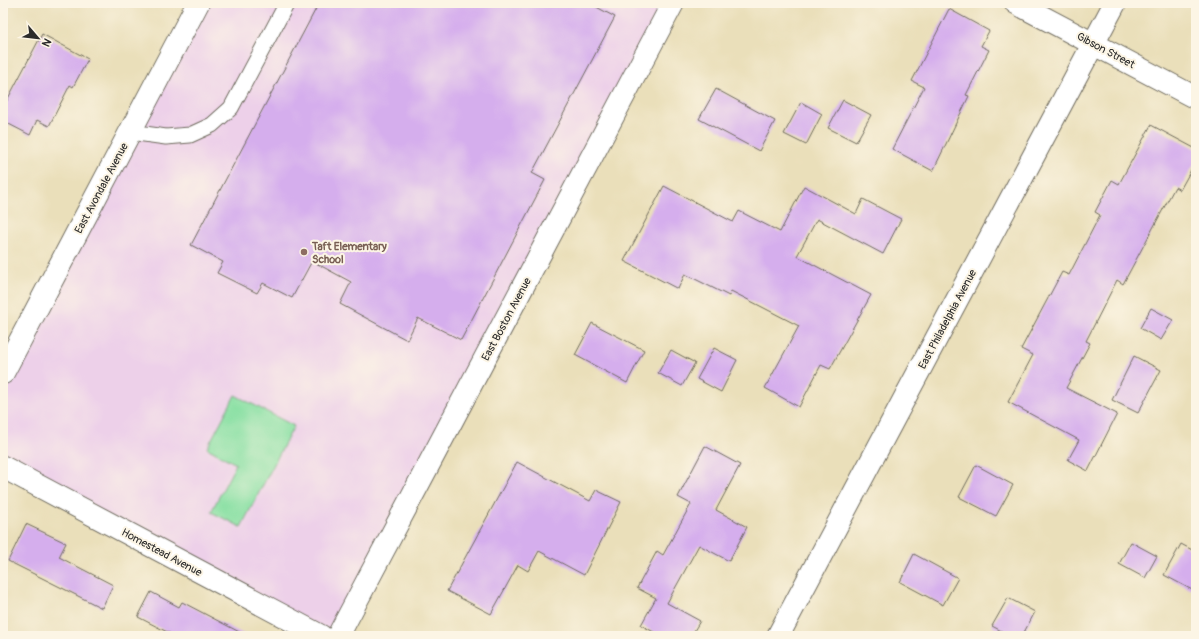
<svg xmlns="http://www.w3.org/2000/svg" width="1199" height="639" viewBox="0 0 1199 639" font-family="Pangolin,sans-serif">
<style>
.built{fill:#edd0e9}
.green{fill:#8ae0a4;stroke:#5a8668}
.building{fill:#d5aeed}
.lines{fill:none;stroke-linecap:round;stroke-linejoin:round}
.lane-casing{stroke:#6e6a5d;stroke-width:17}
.street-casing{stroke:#6e6a5d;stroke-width:24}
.lane{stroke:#fff;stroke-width:15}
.street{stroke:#fff;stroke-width:22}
.education-dot{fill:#8d6e63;stroke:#fcf5e5;stroke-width:1.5}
.labels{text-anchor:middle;stroke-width:4;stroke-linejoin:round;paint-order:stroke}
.street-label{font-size:11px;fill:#2b2b2b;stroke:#fcf5e5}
.education-label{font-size:11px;font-weight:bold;fill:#785e54;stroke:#fcf5e5;text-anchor:start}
</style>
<rect width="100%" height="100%" fill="#fcf5e5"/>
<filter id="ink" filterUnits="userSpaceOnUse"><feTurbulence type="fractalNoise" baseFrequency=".025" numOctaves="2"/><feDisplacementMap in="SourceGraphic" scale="8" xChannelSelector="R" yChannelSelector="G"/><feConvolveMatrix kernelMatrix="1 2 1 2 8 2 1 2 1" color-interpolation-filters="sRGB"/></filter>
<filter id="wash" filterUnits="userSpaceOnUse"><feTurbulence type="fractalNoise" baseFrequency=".012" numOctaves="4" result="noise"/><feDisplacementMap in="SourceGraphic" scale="16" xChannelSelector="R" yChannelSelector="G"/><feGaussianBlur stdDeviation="0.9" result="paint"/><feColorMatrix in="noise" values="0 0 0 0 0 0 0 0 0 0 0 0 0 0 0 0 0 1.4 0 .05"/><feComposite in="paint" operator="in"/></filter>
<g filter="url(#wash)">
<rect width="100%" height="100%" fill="#eadfba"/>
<!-- built -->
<path class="built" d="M 198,3 L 673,3 L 338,636 L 3,467 L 3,373 Z"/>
<!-- green -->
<path class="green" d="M 235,395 L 294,426 L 241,527 L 211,512 L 236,464 L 207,448 Z"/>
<g id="blocks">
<!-- building -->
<path class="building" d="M 319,3 L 589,3 L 615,17 L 532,173 L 545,180 L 461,340 L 418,318 L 407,340 L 340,304 L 351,282 L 312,261 L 292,298 L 263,283 L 257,293 L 217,273 L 223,262 L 191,245 Z
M 949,9 L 989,31 L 981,46 L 989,50 L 966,95 L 969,96 L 933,171 L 892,149 L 924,87 L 912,81 Z
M 42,34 L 88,59 L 73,87 L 70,85 L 49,126 L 37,120 L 30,135 L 3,121 L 3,108 Z
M 716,89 L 775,121 L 759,151 L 699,119 Z
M 843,100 L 871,115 L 856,142 L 828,128 Z
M 801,102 L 822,114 L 806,145 L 784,134 Z
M 1151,125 L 1196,149 L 1196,161 L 1180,190 L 1175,187 L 1123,284 L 1117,280 L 1086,341 L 1090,343 L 1066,388 L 1117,414 L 1088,471 L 1068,460 L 1079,440 L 1008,402 L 1033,355 L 1021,349 L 1062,272 L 1069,275 L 1100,215 L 1095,212 L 1112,180 L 1119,184 Z
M 664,186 L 733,222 L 739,211 L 780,232 L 804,186 L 856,214 L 863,199 L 901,219 L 883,254 L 817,219 L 797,256 L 871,295 L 830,369 L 821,365 L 799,407 L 765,388 L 799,326 L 731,291 L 729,296 L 685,274 L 678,289 L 624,261 Z
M 1151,308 L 1173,320 L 1161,340 L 1140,328 Z
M 592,323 L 644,350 L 627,383 L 575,355 Z
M 714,348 L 737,360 L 721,392 L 697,379 Z
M 671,350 L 695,363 L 682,386 L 658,373 Z
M 1134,356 L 1161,370 L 1138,413 L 1112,400 Z
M 705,446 L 740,465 L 716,510 L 747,527 L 729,561 L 699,545 L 667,603 L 700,621 L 691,636 L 661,636 L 641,625 L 656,598 L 637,588 L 657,551 L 663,555 L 691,504 L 678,497 Z
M 517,462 L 590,501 L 596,490 L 621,502 L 584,575 L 539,551 L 528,571 L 518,565 L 491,614 L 447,591 Z
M 976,465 L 1013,485 L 996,516 L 959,497 Z
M 26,524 L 66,543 L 59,557 L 113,585 L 102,608 L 8,561 Z
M 1131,542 L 1157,556 L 1145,578 L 1119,564 Z
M 1181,544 L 1196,552 L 1196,592 L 1164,575 Z
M 914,554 L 958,578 L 943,605 L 900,582 Z
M 151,592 L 179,607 L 182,602 L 247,636 L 175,636 L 138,617 Z
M 1008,598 L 1035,612 L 1022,636 L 1011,636 L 992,626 Z"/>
</g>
</g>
<g filter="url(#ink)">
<use href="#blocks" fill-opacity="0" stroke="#6e6a5d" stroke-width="1"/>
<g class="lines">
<!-- lane casing -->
<g class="lane-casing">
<path id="lane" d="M 130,132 L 166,137 L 190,135 L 212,125 L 231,108 L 287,3"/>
</g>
<!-- street casing -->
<g class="street-casing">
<path id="street" d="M 1016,3 L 1196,98
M 3,373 L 198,3
M 3,467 L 321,636
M 338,636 L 673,3
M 778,636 L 1115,3"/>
</g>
<!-- lane -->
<use href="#lane" class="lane"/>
<!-- street -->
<use href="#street" class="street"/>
</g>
</g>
<!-- markers -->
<circle class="education-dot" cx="304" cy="252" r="4"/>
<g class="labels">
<!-- street labels -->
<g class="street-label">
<text transform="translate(1106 50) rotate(28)" y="4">Gibson Street</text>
<text transform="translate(101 188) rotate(-62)" y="4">East Avondale Avenue</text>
<text transform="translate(506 319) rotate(-62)" y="4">East Boston Avenue</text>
<text transform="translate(947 319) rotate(-62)" y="4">East Philadelphia Avenue</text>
<text transform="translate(162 552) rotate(28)" y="4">Homestead Avenue</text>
</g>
<!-- education labels -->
<g class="education-label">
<text x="312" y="250">Taft Elementary<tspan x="312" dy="13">School</tspan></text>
</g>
</g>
<!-- margin -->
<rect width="1199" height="639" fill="none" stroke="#fcf5e5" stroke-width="16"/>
<!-- north arrow -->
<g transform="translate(38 38) rotate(118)" stroke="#fcf5e5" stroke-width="3" paint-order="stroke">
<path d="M0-3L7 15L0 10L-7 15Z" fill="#2b2b2b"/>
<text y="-6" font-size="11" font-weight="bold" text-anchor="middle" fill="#2b2b2b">N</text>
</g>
</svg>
